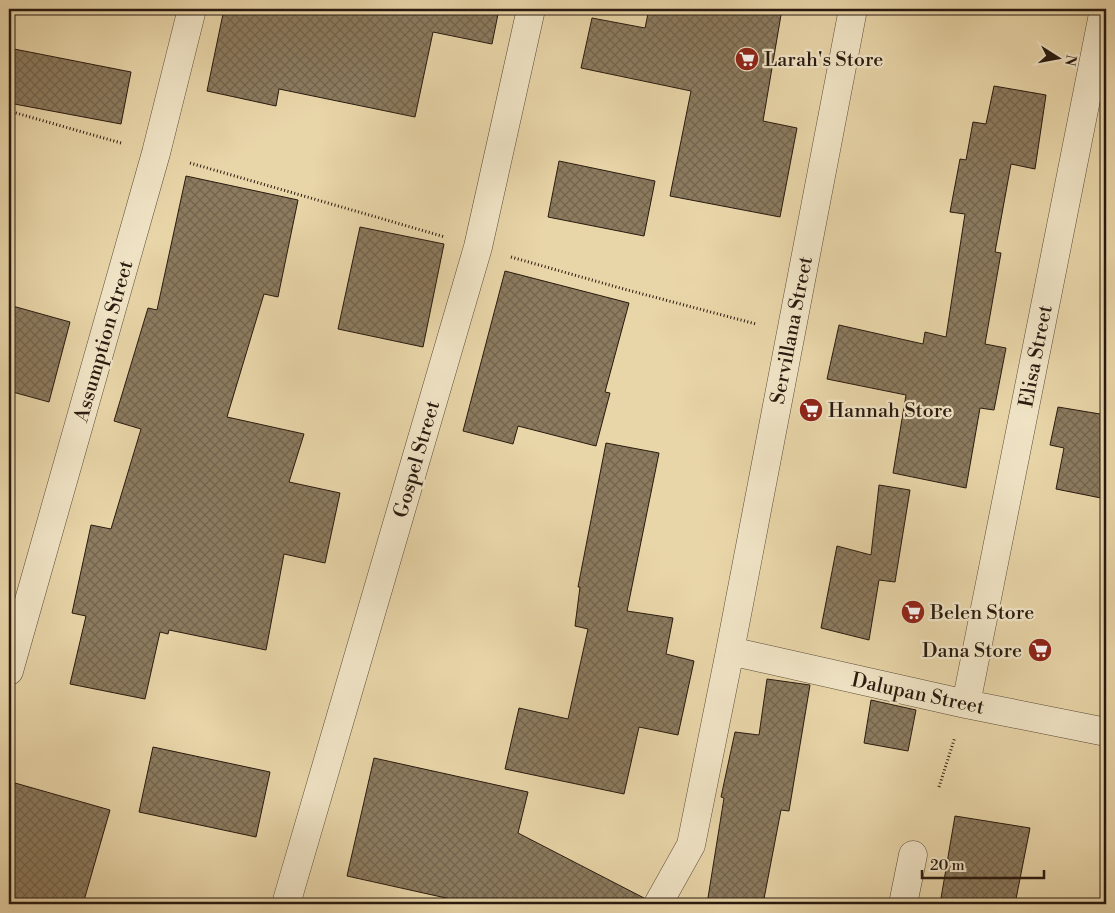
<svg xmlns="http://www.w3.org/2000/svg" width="1115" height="913" viewBox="0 0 1115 913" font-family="'Libre Bodoni',serif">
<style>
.building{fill:url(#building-cross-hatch);stroke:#291a0f}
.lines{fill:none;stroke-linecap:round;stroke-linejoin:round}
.minor-casing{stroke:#594935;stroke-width:29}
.path{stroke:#291a0f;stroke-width:3;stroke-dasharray:1 2.5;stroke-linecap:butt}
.minor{stroke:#f0e4c6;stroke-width:28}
.labels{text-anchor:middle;stroke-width:4.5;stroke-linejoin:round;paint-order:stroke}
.poi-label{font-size:20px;fill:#291a0f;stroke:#f0e4c6;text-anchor:start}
.street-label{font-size:20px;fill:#291a0f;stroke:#f0e4c6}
</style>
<defs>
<pattern id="building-cross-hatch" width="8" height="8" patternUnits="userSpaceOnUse" patternTransform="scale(1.25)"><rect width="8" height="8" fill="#8c7b5f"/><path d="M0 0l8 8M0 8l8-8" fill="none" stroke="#72644d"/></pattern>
</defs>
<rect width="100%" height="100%" fill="#e8d5a8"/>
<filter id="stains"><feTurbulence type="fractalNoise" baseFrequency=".004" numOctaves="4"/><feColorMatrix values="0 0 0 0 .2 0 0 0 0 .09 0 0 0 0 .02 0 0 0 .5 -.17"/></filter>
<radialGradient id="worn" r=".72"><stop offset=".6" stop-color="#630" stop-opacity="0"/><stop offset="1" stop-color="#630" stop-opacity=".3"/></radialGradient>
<!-- building -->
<path class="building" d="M 224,9 L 499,9 L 492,44 L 433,32 L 415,117 L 279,89 L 276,106 L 207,91 Z
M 649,9 L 782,9 L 763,121 L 797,128 L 780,217 L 670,196 L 691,91 L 581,68 L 592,18 L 645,28 Z
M 9,48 L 131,72 L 121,124 L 9,103 Z
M 994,86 L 1046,95 L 1035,169 L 1011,164 L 995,252 L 1001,253 L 985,344 L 1006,348 L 994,410 L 980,408 L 966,488 L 893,473 L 906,395 L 827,379 L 839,325 L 923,344 L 925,332 L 946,337 L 965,214 L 950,212 L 960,159 L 966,160 L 973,122 L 986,124 Z
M 559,161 L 655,181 L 644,236 L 548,217 Z
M 186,176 L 298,200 L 278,297 L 264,294 L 227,417 L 304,434 L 289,482 L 340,493 L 325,563 L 284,554 L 266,650 L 169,630 L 168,634 L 160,632 L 145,699 L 70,684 L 86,616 L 72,613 L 91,525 L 111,529 L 141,429 L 114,421 L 148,308 L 157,310 Z
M 360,227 L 444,244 L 423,347 L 338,329 Z
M 505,271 L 629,303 L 605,392 L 610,393 L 596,446 L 518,426 L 513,444 L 463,431 Z
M 9,305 L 70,322 L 49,402 L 9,391 Z
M 1058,407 L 1106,415 L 1106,499 L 1056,489 L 1064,448 L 1050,445 Z
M 606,443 L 659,453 L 627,611 L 673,618 L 666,654 L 694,661 L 678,735 L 639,727 L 624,794 L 505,769 L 519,708 L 568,719 L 588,629 L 575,626 L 580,587 L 578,587 Z
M 879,485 L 910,490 L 895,582 L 879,580 L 869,640 L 821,628 L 837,546 L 871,555 Z
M 767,679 L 810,685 L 789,811 L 781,810 L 763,904 L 707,904 L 724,798 L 721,797 L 735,732 L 759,735 Z
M 871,700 L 916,710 L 908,751 L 864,743 Z
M 153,747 L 270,772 L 256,837 L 139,812 Z
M 374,758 L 528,792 L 518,833 L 644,898 L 642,904 L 473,904 L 347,876 Z
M 15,783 L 110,810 L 83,904 L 9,904 L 9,805 Z
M 955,816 L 1030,828 L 1015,904 L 940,904 Z"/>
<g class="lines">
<!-- minor casing -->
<g class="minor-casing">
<path id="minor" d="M 730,651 L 966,704 L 1106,732
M 9,671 L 156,153 L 192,9
M 966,704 L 1104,9
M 286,904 L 478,247 L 531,9
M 658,904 L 691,845 L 730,651 L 853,9
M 903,904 L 913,855"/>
</g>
<!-- path -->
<path class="path" d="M 9,111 L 121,143
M 190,163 L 445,237
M 511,257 L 620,288 L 756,324
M 939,787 L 955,737"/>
<!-- minor -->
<use href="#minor" class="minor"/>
</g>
<!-- icons -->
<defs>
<g id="supermarket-disc" transform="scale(1.25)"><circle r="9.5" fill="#8f2418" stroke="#f0e4c6"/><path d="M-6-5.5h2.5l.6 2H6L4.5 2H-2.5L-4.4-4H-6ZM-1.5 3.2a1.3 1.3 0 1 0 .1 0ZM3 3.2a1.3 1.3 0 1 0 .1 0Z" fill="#fff"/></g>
</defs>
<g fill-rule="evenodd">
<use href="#supermarket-disc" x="747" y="59"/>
<use href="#supermarket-disc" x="811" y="410"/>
<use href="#supermarket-disc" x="913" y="612"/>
<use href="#supermarket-disc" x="1040" y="650"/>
</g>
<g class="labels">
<!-- poi labels -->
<g class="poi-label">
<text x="764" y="66">Larah's Store</text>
<text x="828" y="417">Hannah Store</text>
<text x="930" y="619">Belen Store</text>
<text x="1022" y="657" text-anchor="end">Dana Store</text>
</g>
<!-- street labels -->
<g class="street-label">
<text transform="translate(791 330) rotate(-79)" y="7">Servillana Street</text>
<text transform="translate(103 341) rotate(-74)" y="7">Assumption Street</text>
<text transform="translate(1035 356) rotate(-79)" y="7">Elisa Street</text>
<text transform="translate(416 459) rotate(-74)" y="7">Gospel Street</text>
<text transform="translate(918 693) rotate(12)" y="7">Dalupan Street</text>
</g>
</g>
<!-- margin -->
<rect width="1115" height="913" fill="none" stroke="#e8d5a8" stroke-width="30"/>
<rect x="10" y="10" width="1095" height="893" fill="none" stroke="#291a0f" stroke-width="2.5"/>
<rect x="15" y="15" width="1085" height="883" fill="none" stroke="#291a0f"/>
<!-- north arrow -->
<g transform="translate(1058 58) rotate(101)" stroke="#f0e4c6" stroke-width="4" paint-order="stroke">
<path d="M0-4L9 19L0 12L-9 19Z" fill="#291a0f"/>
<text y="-8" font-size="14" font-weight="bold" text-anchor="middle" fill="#291a0f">N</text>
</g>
<!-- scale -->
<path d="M922 870v8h122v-8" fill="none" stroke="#291a0f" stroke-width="2.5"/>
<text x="930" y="870" font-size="15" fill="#291a0f" stroke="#f0e4c6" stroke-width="4" paint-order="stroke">20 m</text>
<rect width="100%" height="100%" filter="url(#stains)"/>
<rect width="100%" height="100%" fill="url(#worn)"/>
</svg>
